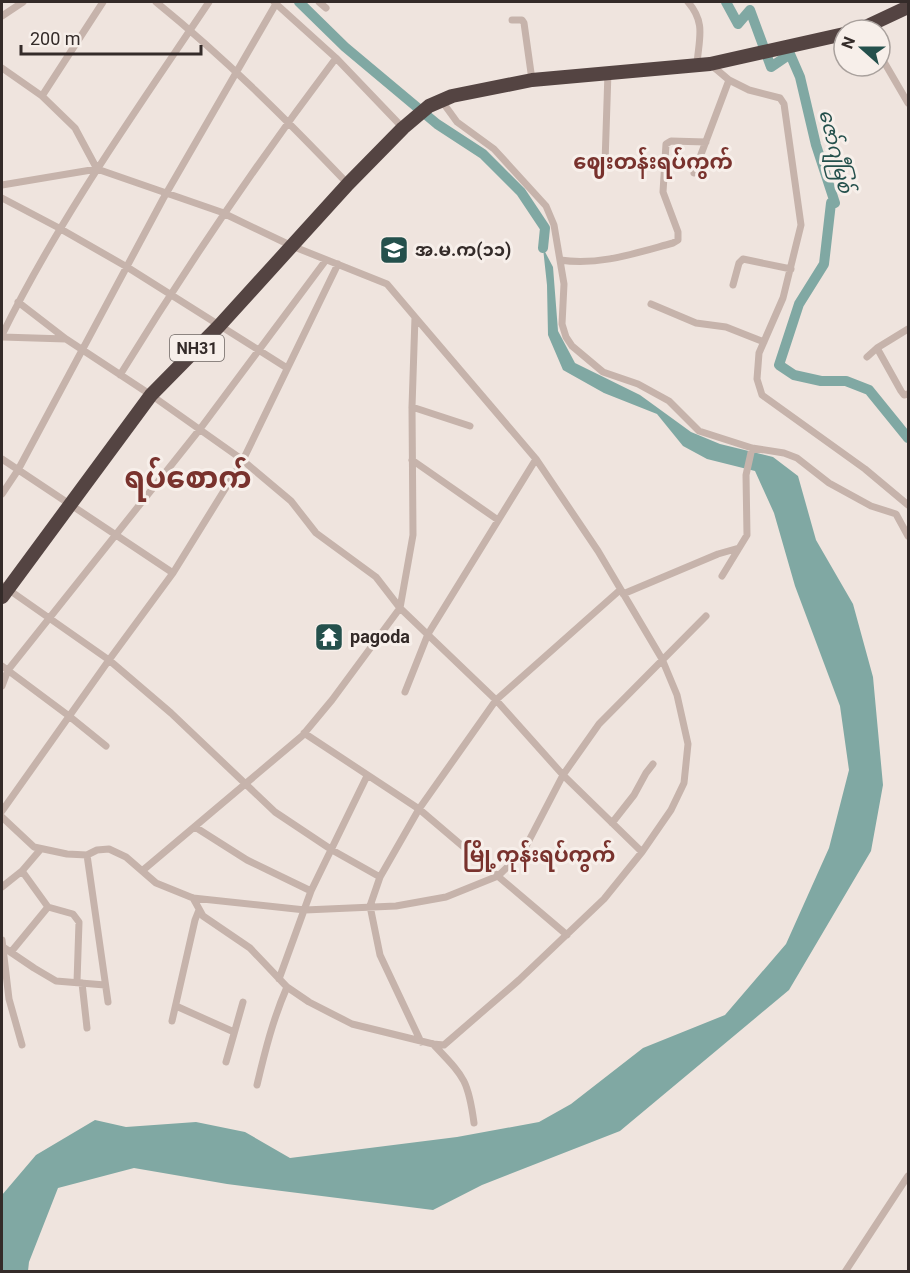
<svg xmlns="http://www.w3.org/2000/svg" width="910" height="1273" viewBox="0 0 910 1273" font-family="Roboto,'Noto Sans Myanmar',sans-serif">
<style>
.water{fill:#80a8a3}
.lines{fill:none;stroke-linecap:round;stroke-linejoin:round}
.river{stroke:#80a8a3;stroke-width:10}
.street{stroke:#c6b3ab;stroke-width:7}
.highway{stroke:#544442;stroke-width:14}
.labels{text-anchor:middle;stroke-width:6;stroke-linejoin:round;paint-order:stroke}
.shield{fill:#f7efea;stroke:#6e6663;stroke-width:1.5}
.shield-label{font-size:16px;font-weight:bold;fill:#342b29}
.poi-label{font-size:18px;font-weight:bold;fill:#342b29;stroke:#f7efea;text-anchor:start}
.water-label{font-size:20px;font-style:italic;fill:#24504c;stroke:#f7efea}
.quarter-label{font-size:21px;font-weight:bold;fill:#79322d;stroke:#f7efea}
.town-label{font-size:30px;font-weight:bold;fill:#79322d;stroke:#f7efea}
</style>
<rect width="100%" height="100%" fill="#efe4de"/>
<!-- water -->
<path class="water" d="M 543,248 L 553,267 L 558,331 L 575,363 L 640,395 L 691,432 L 720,444 L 773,457 L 798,476 L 816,540 L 853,604 L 873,677 L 883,785 L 871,851 L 789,990 L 620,1131 L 482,1185 L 433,1210 L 227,1184 L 134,1168 L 58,1188 L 29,1262 L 28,1271 L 2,1272 L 2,1195 L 36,1155 L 95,1120 L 126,1127 L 196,1122 L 245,1132 L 290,1158 L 457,1137 L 539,1122 L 571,1104 L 643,1048 L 725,1015 L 786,944 L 829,848 L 849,770 L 840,706 L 795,586 L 774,513 L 755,471 L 707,459 L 683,446 L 657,414 L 604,393 L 563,370 L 548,335 L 547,285 Z"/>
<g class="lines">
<!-- river -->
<path class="river" d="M 299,2 L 345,47 L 437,124 L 483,154 L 521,192 L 545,228 L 543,248
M 726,2 L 738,24 L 750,10 L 771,67 L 790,54 L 800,77 L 816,145 L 835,203 L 831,203 L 824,264 L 799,304 L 779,365 L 794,375 L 821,381 L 846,381 L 869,390 L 908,438"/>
<!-- street -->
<path class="street" d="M 156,2 C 225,58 287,120 348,184
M 274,2 L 336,58 L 403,128
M 319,2 L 326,8
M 688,2 C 706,23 699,38 697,64
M 2,16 L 23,2
M 512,20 L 522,20 L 524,23 L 532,80
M 880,55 L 908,103
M 710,64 L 729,80 L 749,90 L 780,98 L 784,104 L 801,225 L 783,298 L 759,353 L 757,379 L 762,395 L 865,469 L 908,505
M 2,68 L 42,96 L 75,128 L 97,169
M 608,72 L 605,163 L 664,166
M 42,96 L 103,2
M 441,100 L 457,122 L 494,149 L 546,206 L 554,225 L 564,284 L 562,324 L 566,337 L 572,346 L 603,372 L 638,384 L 669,401 L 699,431 L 752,448 L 784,453 L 797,458 L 829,483 L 871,506 L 896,514 L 908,536
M 694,173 L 729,80
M 2,185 L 97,169 L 221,212 L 292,246 L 387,284 L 415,317 L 412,407 L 413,535 L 400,608 L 332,700 L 302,736 L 142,871
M 2,198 L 59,228 L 127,267 L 287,368
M 560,260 C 599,266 636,253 673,243 L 678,240 L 678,232 L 663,192 L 666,144 L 671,141 L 706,142
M 733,285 L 739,263 L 743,259 L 791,269
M 18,302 L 66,339
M 651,304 L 696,323 L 726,327 L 764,342
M 2,335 C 60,217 136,111 209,2
M 2,337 L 66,339 L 151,395 L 240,458 L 291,501 L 316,533 L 376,577 L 400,608 L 496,700 L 563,775 L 642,852
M 877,348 L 901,391 L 904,395 L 908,394
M 867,357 L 877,348 L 908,329
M 120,375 C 187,266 259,160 336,58
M 412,407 L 470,426
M 2,459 L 173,573
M 412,460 L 498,520
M 2,494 L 18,470 L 163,199 L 277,2
M 722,576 L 747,535 L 746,475 L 752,448
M 2,585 L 109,660 L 171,713 L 275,812 L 332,850 L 380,877
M 623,594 L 718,554 L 739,548
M 2,666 L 69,716 L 106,746
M 2,686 L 8,670 L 200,429 L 326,260
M 405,692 L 428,634 L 536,459
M 304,733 L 419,809 L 567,935
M 2,811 L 109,660 L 173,573 L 243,460 L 338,264
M 2,817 L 34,847 L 67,854 L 87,855 L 97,850 L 109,849 L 126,857 L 156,883 L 193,898 L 305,910 L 396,906 L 446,897 L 498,876 L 523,852 L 563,775 L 599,724 L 706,616
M 612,823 L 634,795 L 646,773 L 653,764
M 195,827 L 247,860 L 311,891
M 87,855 L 108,1002
M 22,871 L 48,907 L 73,914 L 79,922 L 77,982
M 2,887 L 22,871 L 40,850
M 193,898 L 203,916 L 250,948 L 287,987 L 309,1002 L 352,1024 L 433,1044 L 444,1045 L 519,980 L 604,899 L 642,852 L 671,810 L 684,783 L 688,744 L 677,695 L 662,659 L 598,551 L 536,459 L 415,317
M 2,940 L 9,999 L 22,1045
M 3,947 L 34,968 L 56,981 L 105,985
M 11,952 L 48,907
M 279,979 L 311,891 L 367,776
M 82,983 L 87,1028
M 176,1006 L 234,1032
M 172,1021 L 195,920 L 199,910
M 421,1042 L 380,955 L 370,906 L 380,877 L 419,809 L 496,700 L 620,590
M 433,1044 C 463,1076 468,1078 474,1123
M 226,1062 L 243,1002
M 257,1085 C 265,1051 273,1019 287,987
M 845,1272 L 908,1176"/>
<!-- highway -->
<path class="highway" d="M 859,30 L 908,7
M 2,597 L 151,395 L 219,326 L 348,184 L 403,128 L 429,106 L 452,96 L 532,80 L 710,64 L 844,34"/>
</g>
<!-- icons -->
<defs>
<g id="school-square" transform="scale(1.5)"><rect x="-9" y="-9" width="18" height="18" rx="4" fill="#24504c" stroke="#f7efea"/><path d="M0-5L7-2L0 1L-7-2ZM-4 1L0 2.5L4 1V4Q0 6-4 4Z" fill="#fff"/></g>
<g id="temple-square" transform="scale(1.5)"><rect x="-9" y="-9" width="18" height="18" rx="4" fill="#24504c" stroke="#f7efea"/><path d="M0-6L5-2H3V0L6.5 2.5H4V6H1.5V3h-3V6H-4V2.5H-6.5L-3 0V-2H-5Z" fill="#fff"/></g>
</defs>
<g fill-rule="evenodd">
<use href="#school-square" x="394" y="250"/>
<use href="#temple-square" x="329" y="637"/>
</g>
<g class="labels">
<!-- shield labels -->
<rect class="shield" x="170" y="335" width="54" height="26" rx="4.5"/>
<g class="shield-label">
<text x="197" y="354">NH31</text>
</g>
<!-- poi labels -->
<g class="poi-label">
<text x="415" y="256">အ.မ.က(၁၁)</text>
<text x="350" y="643">pagoda</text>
</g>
<!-- water labels -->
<g class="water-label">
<text transform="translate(836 151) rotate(76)" y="7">ဇော်ဂျီမြစ်</text>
</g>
<!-- quarter labels -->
<g class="quarter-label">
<text x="653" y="169">ဈေးတန်းရပ်ကွက်</text>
<text x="539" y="862">မြို့ကုန်းရပ်ကွက်</text>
</g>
<!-- town labels -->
<g class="town-label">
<text x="188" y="488">ရပ်စောက်</text>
</g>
</g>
<!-- border -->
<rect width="910" height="1273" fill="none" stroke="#342b29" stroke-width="6"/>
<!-- north arrow -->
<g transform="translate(862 48) rotate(291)"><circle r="28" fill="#f7efea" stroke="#a9a19d" stroke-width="1.5"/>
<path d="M0-4.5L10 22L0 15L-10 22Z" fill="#24504c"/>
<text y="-9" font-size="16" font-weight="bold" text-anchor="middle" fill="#342b29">N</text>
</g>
<!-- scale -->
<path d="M21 45v9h180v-9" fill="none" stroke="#342b29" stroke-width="3"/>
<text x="30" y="45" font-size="18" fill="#342b29" stroke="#f7efea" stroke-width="4.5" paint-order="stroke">200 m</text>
</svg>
